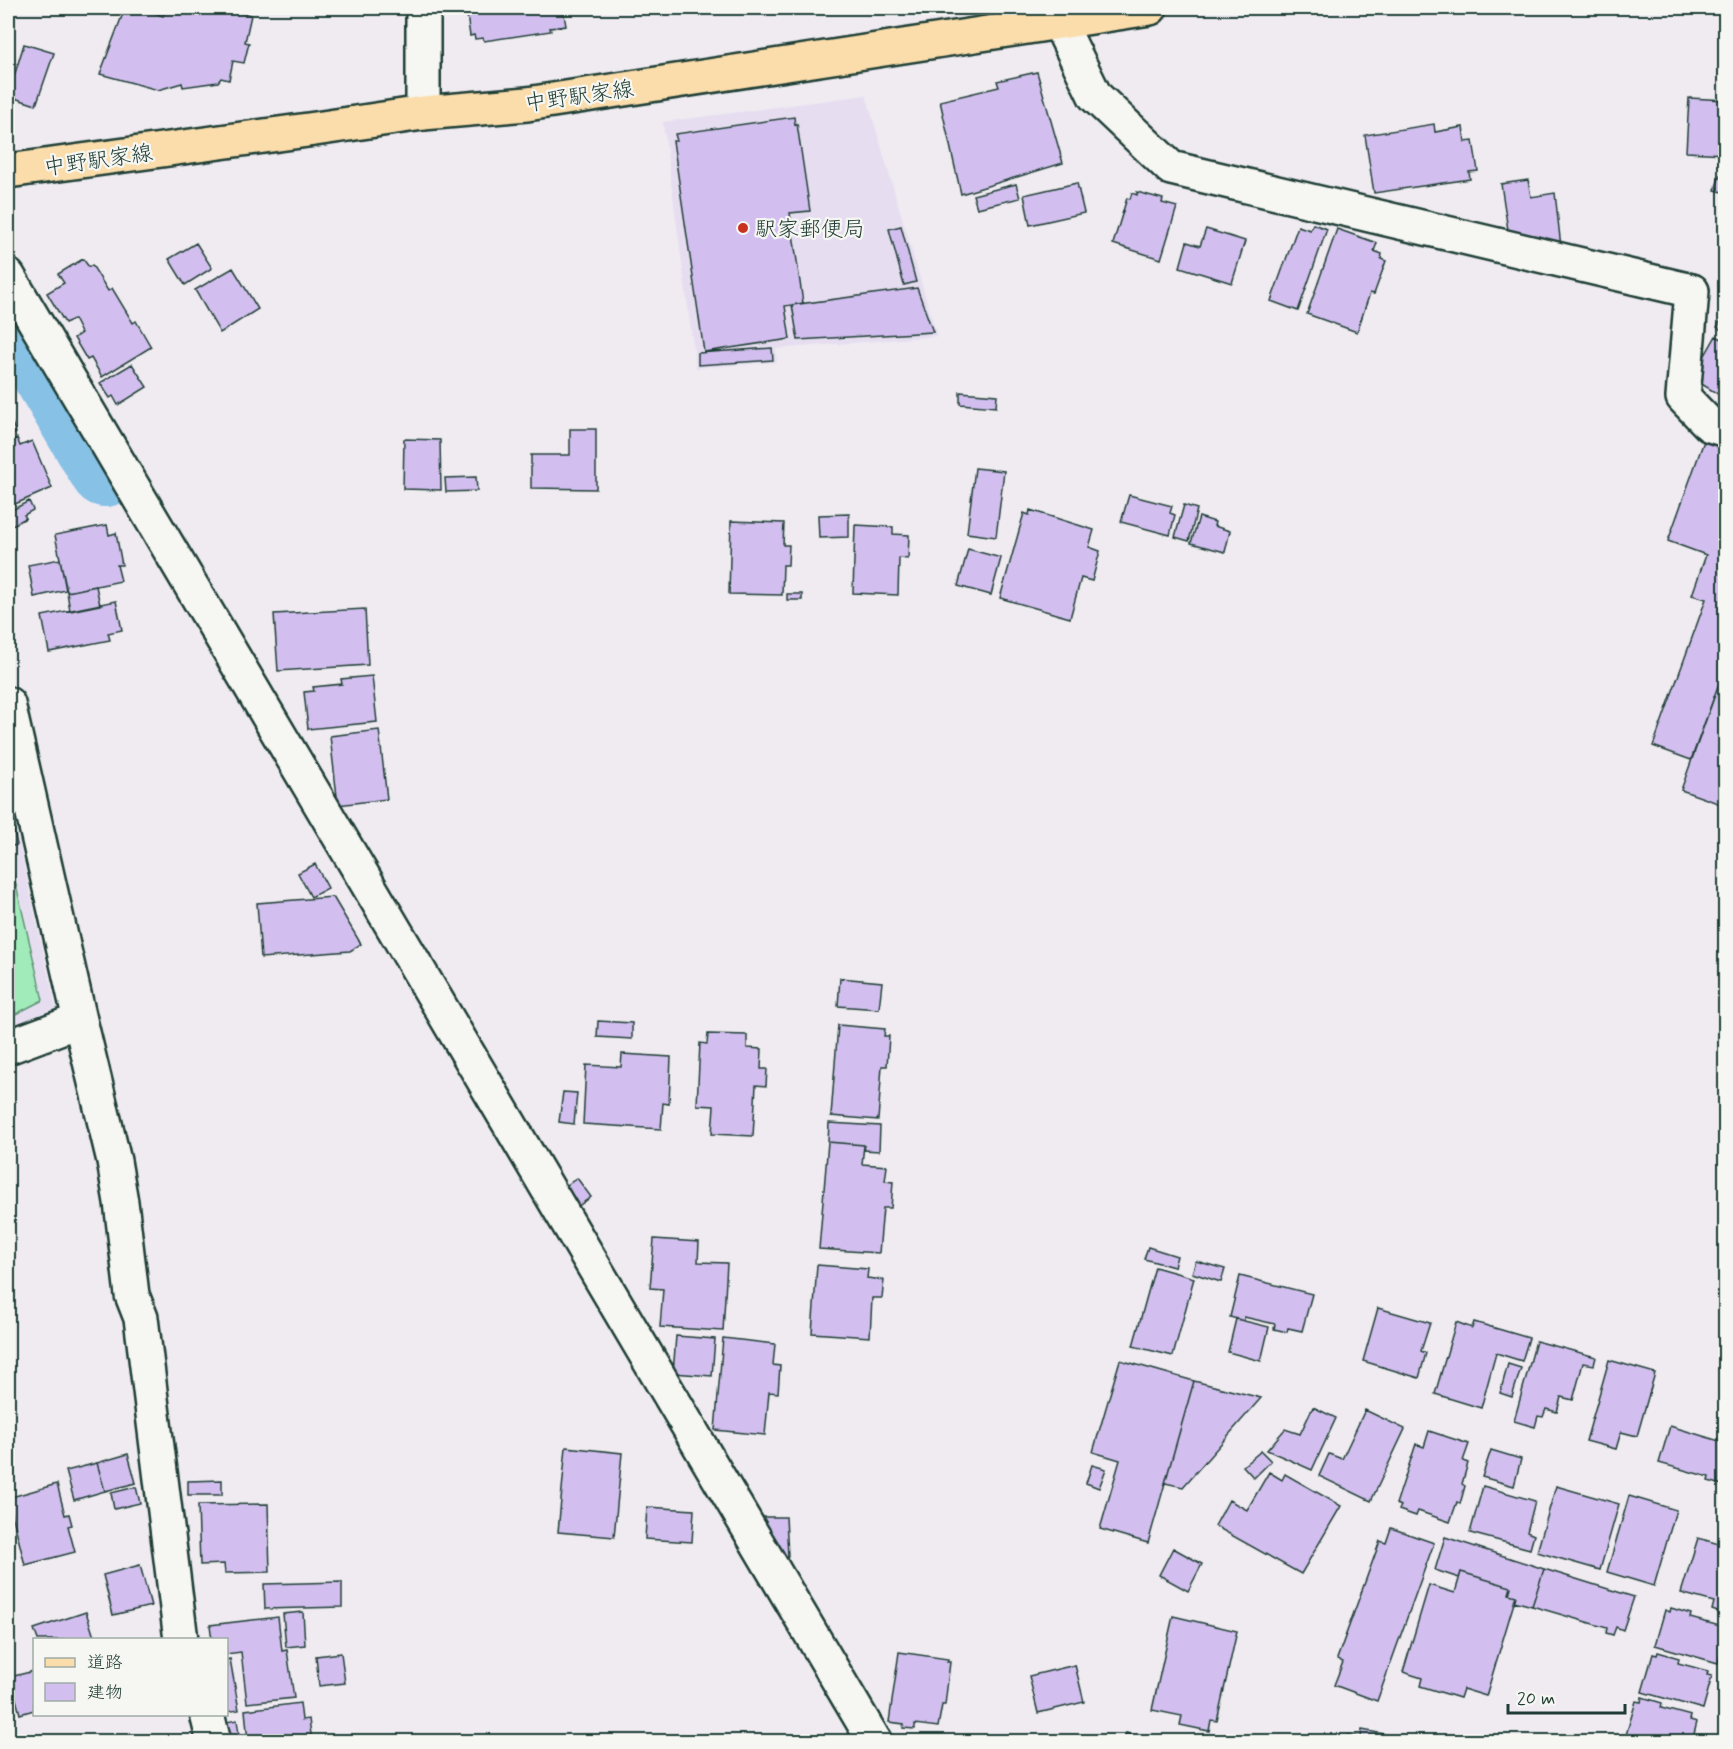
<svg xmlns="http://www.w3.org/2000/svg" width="1733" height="1749" viewBox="0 0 1733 1749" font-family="Mynerve,'Klee One',sans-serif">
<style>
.built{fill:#e6def0}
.green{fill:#a1ebba;stroke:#609477;stroke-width:1.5}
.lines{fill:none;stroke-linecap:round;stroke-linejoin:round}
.river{stroke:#87c1e6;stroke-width:70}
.building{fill:#d2bfef;stroke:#1f3d34;stroke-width:1.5}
.minor-casing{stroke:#1f3d34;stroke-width:38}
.major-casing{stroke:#1f3d34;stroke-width:38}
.minor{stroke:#f6f6f2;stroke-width:33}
.major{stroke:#fbddab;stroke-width:33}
.poi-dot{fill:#c8321e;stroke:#f6f6f2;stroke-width:2}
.labels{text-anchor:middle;stroke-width:4.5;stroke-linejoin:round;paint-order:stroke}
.street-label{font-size:22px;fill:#1f3d34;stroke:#f6f6f2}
.poi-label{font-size:22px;fill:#1f3d34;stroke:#f6f6f2;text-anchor:start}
</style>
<rect width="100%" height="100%" fill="#efebf1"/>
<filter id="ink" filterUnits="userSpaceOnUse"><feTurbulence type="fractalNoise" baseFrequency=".0167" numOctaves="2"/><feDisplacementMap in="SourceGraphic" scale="12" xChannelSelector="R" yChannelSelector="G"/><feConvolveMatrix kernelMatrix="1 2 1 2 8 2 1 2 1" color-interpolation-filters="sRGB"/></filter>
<g filter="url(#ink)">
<!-- built -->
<path class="built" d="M 866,95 L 937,336 L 776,349 L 777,362 L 696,368 L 663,122 Z
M 8,795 L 56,1008 L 8,1027 Z"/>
<!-- green -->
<path class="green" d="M 9,855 L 43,1000 L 8,1018 L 8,856 Z"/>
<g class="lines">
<!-- river -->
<path class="river" d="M 8,308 L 105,472"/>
</g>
<!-- building -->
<path class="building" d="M 125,8 L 141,8 L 163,16 L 166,8 L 231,8 L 231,10 L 251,15 L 245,42 L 249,43 L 244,63 L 233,61 L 229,80 L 221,78 L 218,82 L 183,87 L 182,83 L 158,90 L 100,74 Z
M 466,8 L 563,8 L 566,26 L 550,28 L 551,31 L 484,41 L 483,38 L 475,39 L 474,35 L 470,36 Z
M 24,44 L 54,53 L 36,105 L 8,96 Z
M 1037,72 L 1063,163 L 961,194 L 940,101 L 999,87 L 997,81 Z
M 1689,98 L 1726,100 L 1726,154 L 1686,152 Z
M 794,117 L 795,125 L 797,124 L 810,211 L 790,213 L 803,303 L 785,306 L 790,339 L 704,352 L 673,141 L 677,141 L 675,134 Z
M 1434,124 L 1435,132 L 1463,127 L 1465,142 L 1473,141 L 1478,171 L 1469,172 L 1470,179 L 1374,193 L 1365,135 Z
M 1720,175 L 1726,177 L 1726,193 L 1715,190 Z
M 1528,180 L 1531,197 L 1555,193 L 1561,247 L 1510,243 L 1501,184 Z
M 1077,183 L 1084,213 L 1030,225 L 1024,195 Z
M 1016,184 L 1020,198 L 977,208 L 973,195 Z
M 1137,192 L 1163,199 L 1162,203 L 1177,207 L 1161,259 L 1113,244 L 1127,198 L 1130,199 L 1132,193 L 1137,195 Z
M 1313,224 L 1327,229 L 1298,311 L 1271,301 L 1298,226 L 1310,230 Z
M 901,226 L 916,282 L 904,285 L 889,229 Z
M 1206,229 L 1245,241 L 1232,283 L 1180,267 L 1187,242 L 1200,246 Z
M 1337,229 L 1377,243 L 1374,251 L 1382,254 L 1381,259 L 1386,261 L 1374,294 L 1370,293 L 1357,332 L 1307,314 Z
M 196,243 L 212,268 L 185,285 L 169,259 Z
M 83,259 L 89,267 L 92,265 L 108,291 L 112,288 L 133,323 L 136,321 L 151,347 L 102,377 L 91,358 L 87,360 L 74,338 L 81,333 L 74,319 L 65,323 L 47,293 L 64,283 L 58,274 Z
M 233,268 L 258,309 L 220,333 L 195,290 Z
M 917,288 L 933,332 L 798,340 L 792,305 Z
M 1726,312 L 1726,333 L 1717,327 Z
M 1716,336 L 1726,341 L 1726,395 L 1724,398 L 1692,378 Z
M 772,348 L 773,360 L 698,365 L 698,353 Z
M 132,364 L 147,387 L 118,405 L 113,396 L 110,398 L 100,383 Z
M 960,392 L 997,395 L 996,407 L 960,404 Z
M 8,414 L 16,433 L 8,437 Z
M 570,429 L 596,429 L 596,489 L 531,488 L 531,455 L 570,455 Z
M 17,438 L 20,446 L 32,441 L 52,488 L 8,507 L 8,442 Z
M 1705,438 L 1726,446 L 1726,664 L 1691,760 L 1653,746 L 1706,599 L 1692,595 L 1706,555 L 1668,541 Z
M 404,439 L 440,440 L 441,490 L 403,489 Z
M 975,468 L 1004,471 L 996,537 L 967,533 Z
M 476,477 L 477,491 L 446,492 L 445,478 Z
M 1129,495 L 1172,506 L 1170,513 L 1175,515 L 1170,535 L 1121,522 Z
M 29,501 L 33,510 L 24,515 L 26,518 L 9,527 L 8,512 Z
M 1184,505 L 1197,509 L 1189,541 L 1175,537 Z
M 1030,510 L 1094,530 L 1089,547 L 1100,551 L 1092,581 L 1081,578 L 1070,618 L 1000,598 L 1024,513 L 1029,515 Z
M 849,514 L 849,537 L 819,538 L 818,515 Z
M 1199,517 L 1215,522 L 1214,526 L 1230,531 L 1225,552 L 1191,543 Z
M 731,521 L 784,523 L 783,545 L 789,545 L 788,565 L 783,565 L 782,595 L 729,594 Z
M 107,525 L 109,535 L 116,533 L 122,565 L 117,565 L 121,581 L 67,592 L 55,535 Z
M 855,525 L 893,527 L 893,534 L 909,535 L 908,559 L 899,558 L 898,595 L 853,593 Z
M 968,549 L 1001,558 L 991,595 L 958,586 Z
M 60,559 L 66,590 L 34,597 L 28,565 Z
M 96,586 L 100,605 L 70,611 L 67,592 Z
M 787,594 L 802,594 L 802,600 L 787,600 Z
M 116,601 L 122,630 L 108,633 L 110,640 L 49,652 L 42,616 Z
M 365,609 L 368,665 L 278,671 L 274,614 Z
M 1726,664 L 1726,806 L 1681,790 Z
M 372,676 L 377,722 L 308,729 L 304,692 L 314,691 L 313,687 L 342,684 L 341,679 Z
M 379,730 L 387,799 L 338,805 L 330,736 Z
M 8,804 L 17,845 L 8,847 Z
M 315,864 L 328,888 L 311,897 L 298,873 Z
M 333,897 L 361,944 L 350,951 L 261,958 L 257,903 Z
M 840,978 L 882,982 L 879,1009 L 838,1006 Z
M 598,1021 L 632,1023 L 632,1039 L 597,1037 Z
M 838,1025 L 885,1029 L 884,1036 L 889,1036 L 887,1066 L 882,1066 L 878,1120 L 831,1116 Z
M 708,1034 L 747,1035 L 747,1048 L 762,1049 L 761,1069 L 767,1069 L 766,1086 L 756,1085 L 753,1136 L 712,1134 L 714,1106 L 697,1105 L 700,1043 L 707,1044 Z
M 622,1054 L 671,1057 L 669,1104 L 663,1103 L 661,1129 L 583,1124 L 586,1065 L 621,1067 Z
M 563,1092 L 577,1093 L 574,1124 L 559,1122 Z
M 829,1123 L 880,1126 L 879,1151 L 864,1150 L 864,1145 L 828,1142 Z
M 828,1142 L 864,1145 L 862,1164 L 887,1166 L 885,1181 L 893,1182 L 891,1208 L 883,1208 L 879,1253 L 819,1249 Z
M 577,1178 L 591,1197 L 577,1207 L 563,1188 Z
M 654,1239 L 699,1242 L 698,1262 L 727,1263 L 723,1331 L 660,1327 L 663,1289 L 650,1288 Z
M 1148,1247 L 1177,1256 L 1174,1267 L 1144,1259 Z
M 1196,1261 L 1225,1269 L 1221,1282 L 1192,1273 Z
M 817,1265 L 868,1269 L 867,1278 L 884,1280 L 882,1298 L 872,1298 L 870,1337 L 812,1333 Z
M 1155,1267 L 1194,1278 L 1173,1356 L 1133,1346 Z
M 1240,1276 L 1312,1294 L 1302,1331 L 1288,1328 L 1287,1332 L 1274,1329 L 1275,1324 L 1244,1317 L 1244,1321 L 1230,1317 Z
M 1378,1308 L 1430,1323 L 1421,1351 L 1426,1353 L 1419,1378 L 1363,1361 Z
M 1236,1319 L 1269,1327 L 1261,1361 L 1228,1352 Z
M 1456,1322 L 1472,1328 L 1474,1322 L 1529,1338 L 1522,1361 L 1496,1353 L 1481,1408 L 1435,1394 Z
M 676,1336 L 715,1339 L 712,1376 L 673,1373 Z
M 723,1338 L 775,1344 L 773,1365 L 780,1366 L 778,1393 L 769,1392 L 765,1435 L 715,1430 Z
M 1536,1341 L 1596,1357 L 1594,1365 L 1583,1363 L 1573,1400 L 1561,1397 L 1557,1412 L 1546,1409 L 1543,1417 L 1538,1416 L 1535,1427 L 1514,1421 Z
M 1120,1360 L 1194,1381 L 1148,1543 L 1100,1529 L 1120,1460 L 1093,1452 Z
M 1609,1360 L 1655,1373 L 1637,1436 L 1621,1432 L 1616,1449 L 1586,1441 Z
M 1508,1364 L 1521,1368 L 1512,1397 L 1500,1393 Z
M 1194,1381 L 1261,1398 L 1183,1487 L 1165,1483 Z
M 1313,1407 L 1336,1418 L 1312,1470 L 1267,1450 L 1285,1429 L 1300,1434 Z
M 1365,1410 L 1405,1429 L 1371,1501 L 1319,1476 L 1329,1454 L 1342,1459 Z
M 1670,1426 L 1726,1443 L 1726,1486 L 1708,1481 L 1709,1477 L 1659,1463 Z
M 1429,1431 L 1469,1444 L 1463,1461 L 1468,1463 L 1462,1484 L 1465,1486 L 1460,1504 L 1457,1502 L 1450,1522 L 1418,1511 L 1416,1516 L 1399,1510 L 1401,1506 L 1396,1504 L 1416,1444 L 1424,1447 Z
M 566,1447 L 622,1453 L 614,1537 L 558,1532 Z
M 1491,1450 L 1521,1459 L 1514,1486 L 1482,1477 Z
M 1261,1451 L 1271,1461 L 1254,1478 L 1243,1466 Z
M 128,1454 L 136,1483 L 105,1491 L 97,1463 Z
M 97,1463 L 105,1491 L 74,1500 L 66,1471 Z
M 1092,1465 L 1106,1469 L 1099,1488 L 1086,1483 Z
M 1269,1472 L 1282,1480 L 1285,1474 L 1341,1506 L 1301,1574 L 1215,1526 L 1229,1500 L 1247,1510 Z
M 222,1480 L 222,1495 L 188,1495 L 188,1481 Z
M 57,1484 L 65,1515 L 69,1514 L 72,1525 L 68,1526 L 75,1552 L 25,1565 L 8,1498 Z
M 1483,1486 L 1535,1501 L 1527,1532 L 1534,1535 L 1530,1549 L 1470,1533 Z
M 1556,1486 L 1619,1504 L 1600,1570 L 1537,1552 Z
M 136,1487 L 140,1503 L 114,1509 L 111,1493 Z
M 1629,1496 L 1676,1510 L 1654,1586 L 1607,1572 Z
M 268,1504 L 270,1572 L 225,1573 L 224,1564 L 200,1565 L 198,1505 Z
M 647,1507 L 694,1510 L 692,1542 L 645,1539 Z
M 759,1517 L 786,1517 L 788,1556 L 784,1557 Z
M 1391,1528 L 1434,1543 L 1377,1701 L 1334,1685 L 1343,1662 L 1337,1659 L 1380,1541 L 1386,1543 Z
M 1445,1537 L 1544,1569 L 1532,1606 L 1514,1601 L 1516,1596 L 1509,1594 L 1511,1587 L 1461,1572 L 1459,1578 L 1435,1570 Z
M 1698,1538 L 1726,1546 L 1726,1615 L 1712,1610 L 1714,1602 L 1681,1593 Z
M 1173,1548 L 1202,1564 L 1188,1591 L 1159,1575 Z
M 140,1565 L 151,1606 L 113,1615 L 103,1575 Z
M 1544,1569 L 1634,1597 L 1623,1630 L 1616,1627 L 1613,1635 L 1606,1633 L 1607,1628 L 1532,1606 Z
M 1461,1572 L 1511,1587 L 1509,1594 L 1516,1596 L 1486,1696 L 1463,1689 L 1460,1698 L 1420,1686 L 1422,1678 L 1403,1672 L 1429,1585 L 1455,1593 Z
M 342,1582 L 342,1607 L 265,1609 L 264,1584 Z
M 1671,1608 L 1691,1614 L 1690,1618 L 1720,1626 L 1719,1631 L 1726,1632 L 1718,1663 L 1655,1645 L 1665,1610 L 1670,1612 Z
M 86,1612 L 95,1640 L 38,1640 L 34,1629 Z
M 303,1612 L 305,1645 L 286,1647 L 283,1614 Z
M 1173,1616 L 1237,1631 L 1217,1721 L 1211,1720 L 1209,1731 L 1180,1725 L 1182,1716 L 1152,1710 Z
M 278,1617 L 282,1651 L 287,1650 L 294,1698 L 247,1703 L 241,1652 L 226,1654 L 226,1640 L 212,1640 L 210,1625 Z
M 899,1652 L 948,1659 L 947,1662 L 950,1662 L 945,1705 L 942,1705 L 938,1727 L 915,1724 L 915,1729 L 903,1728 L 904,1724 L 889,1722 Z
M 1658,1652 L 1679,1658 L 1678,1663 L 1708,1671 L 1707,1675 L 1712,1676 L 1703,1709 L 1642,1692 L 1653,1654 L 1657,1655 Z
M 341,1653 L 345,1683 L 319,1686 L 316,1656 Z
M 230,1659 L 239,1710 L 226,1712 L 226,1660 Z
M 1075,1665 L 1084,1702 L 1038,1713 L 1029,1676 Z
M 34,1671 L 34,1710 L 20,1714 L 10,1677 Z
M 1642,1697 L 1662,1703 L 1661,1708 L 1691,1716 L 1690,1720 L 1697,1722 L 1692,1742 L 1651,1742 L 1626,1735 L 1636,1701 L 1641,1702 Z
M 300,1703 L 302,1720 L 309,1719 L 312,1742 L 248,1742 L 245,1710 Z
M 237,1720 L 240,1742 L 223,1742 L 220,1723 Z
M 1362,1730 L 1390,1735 L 1389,1742 L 1347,1742 L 1348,1735 L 1361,1737 Z
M 1126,1733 L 1155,1742 L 1124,1742 Z"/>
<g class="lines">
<!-- minor casing -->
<g class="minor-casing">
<path id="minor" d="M 423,8 L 423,113
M 1059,22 L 1095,96 L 1171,168 L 1692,291 L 1683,397 L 1710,425 L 1726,430
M 8,276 L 875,1742
M 8,704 L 80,1020 L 114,1161 L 121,1202 L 132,1295 L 141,1318 L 181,1640
M 8,1047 L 80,1020
M 207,1714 L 214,1742"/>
</g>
<!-- major casing -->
<g class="major-casing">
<path id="major" d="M 8,171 L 315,129 L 423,113 L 527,104 L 1150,8"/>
</g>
<!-- minor -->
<use href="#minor" class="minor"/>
<!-- major -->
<use href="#major" class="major"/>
</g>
</g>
<!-- markers -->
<circle class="poi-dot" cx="743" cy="228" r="6"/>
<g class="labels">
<!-- street labels -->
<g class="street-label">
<text transform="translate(579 95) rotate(-8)" y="8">中野駅家線</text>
<text transform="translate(98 159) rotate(-8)" y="8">中野駅家線</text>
</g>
<!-- poi labels -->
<g class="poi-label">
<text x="755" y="236">駅家郵便局</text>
</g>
</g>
<!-- margin -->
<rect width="1733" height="1749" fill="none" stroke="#f6f6f2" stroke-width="30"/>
<rect x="15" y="15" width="1703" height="1719" fill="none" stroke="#1f3d34" stroke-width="2" filter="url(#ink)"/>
<!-- legend -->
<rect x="33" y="1638" width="195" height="78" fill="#f6f6f2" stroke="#a0aca6" stroke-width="1.5"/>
<rect x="45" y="1658" width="30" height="9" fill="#fbddab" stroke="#a0aca6" stroke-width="1.5"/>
<text x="87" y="1668" font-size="18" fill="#1f3d34">道路</text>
<rect x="45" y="1683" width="30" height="18" fill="#d2bfef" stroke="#a0aca6" stroke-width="1.5"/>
<text x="87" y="1698" font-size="18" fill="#1f3d34">建物</text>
<!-- scale -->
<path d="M1508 1704v9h117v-9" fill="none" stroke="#1f3d34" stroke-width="3"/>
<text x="1517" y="1704" font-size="18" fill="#1f3d34" stroke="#f6f6f2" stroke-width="4.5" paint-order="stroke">20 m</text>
</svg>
